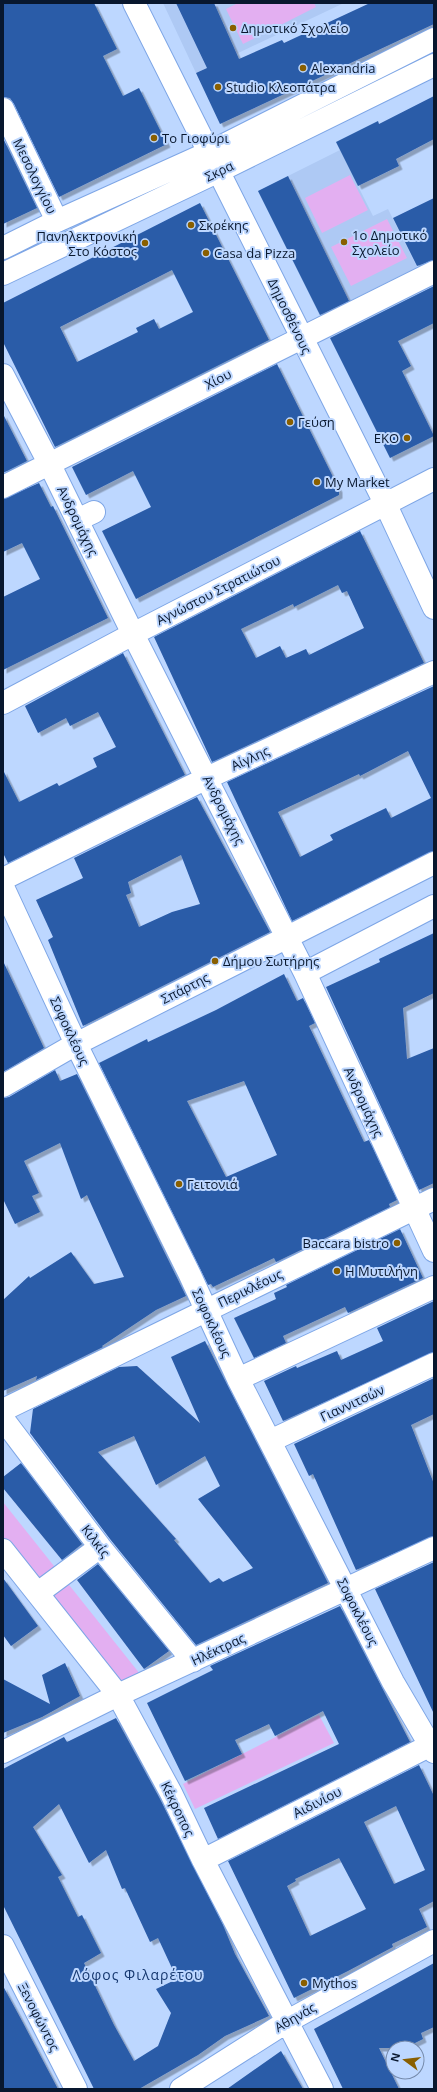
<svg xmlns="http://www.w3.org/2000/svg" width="437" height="2092" viewBox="0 0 437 2092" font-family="'Open Sans',sans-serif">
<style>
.built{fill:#aec9f4}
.green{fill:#e3aff1}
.building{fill:#2a5ba8;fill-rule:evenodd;filter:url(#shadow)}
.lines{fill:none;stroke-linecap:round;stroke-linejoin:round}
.minor-casing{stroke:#7ea6e6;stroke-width:24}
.minor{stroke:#fff;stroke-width:22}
.poi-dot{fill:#895f00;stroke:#bdd7ff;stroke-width:1.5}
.labels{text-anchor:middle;stroke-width:4;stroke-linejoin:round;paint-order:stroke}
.poi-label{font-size:13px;fill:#08172e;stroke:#bdd7ff;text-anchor:start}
.street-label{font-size:13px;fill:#08172e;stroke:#bdd7ff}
.neighbourhood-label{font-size:14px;letter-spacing:1px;fill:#173970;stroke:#bdd7ff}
</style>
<defs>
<filter id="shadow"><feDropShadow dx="3.5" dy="3.5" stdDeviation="0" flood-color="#0004"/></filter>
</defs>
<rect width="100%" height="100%" fill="#bdd7ff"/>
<!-- built -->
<path class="built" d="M 163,3 L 344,3 L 196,73 Z
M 340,150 L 373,216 L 388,209 L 417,267 L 320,316 L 258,191 Z"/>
<!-- green -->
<path class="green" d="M 238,3 L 314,3 L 316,7 L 243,44 L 226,9 Z
M 350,175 L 368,210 L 322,233 L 305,198 Z
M 387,219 L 407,258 L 351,286 L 331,247 Z
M 3,1502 L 144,1679 L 121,1691 L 3,1545 Z
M 319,1715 L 334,1743 L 195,1809 L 183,1784 Z"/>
<!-- building -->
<path class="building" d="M 3,3 L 94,3 L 117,49 L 103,56 L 123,96 L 139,88 L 167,144 L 59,197 L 14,104 L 10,98 L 3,97 Z
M 176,3 L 214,3 L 239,59 L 282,40 L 284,43 L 370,3 L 434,3 L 434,24 L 220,124 L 196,73 L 207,68 Z
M 434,96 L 434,139 L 396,159 L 399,166 L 358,186 L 336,142 L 378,121 L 379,124 Z
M 3,138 L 37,208 L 3,224 Z
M 288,176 L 349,301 L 320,315 L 258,191 Z
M 434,198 L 434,260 L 417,266 L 393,218 Z
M 200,203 L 269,340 L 55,447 L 3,342 L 3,303 ZM 172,270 L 193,312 L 159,329 L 154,319 L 136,328 L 138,332 L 77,362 L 60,327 Z
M 434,286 L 434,323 L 398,341 L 411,366 L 402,371 L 434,436 L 390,458 L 330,338 Z
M 277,364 L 339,489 L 339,495 L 136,599 L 102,531 L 151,507 L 133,471 L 86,495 L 72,467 Z
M 3,414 L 27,461 L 3,473 Z
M 39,483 L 51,507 L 53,506 L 108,618 L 3,670 L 3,597 L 40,579 L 22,543 L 3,552 L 3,499 Z
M 360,531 L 424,663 L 212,762 L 154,637 ZM 338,585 L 342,593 L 347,591 L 364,628 L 309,655 L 306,649 L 286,658 L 280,646 L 256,658 L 241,629 L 293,604 L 294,607 Z
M 123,653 L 185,775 L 8,863 L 3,853 L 3,770 L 19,802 L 57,783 L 59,786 L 97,767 L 93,758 L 116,747 L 98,712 L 70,726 L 66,718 L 38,733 L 25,706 Z
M 434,686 L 434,851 L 292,921 L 227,782 ZM 408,751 L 431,798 L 391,818 L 386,808 L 330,835 L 333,840 L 300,857 L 278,812 L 359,774 L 360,776 Z
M 197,797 L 270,932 L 83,1026 L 48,940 L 53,937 L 36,900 L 83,878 L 74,858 ZM 181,855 L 200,904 L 172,912 L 139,927 L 126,895 L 131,893 L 128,882 Z
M 434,933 L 434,993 L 403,1008 L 407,1059 L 434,1048 L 434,1183 L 419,1190 L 326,987 L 380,962 L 379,959 Z
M 3,961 L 44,1048 L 3,1072 Z
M 284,974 L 297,1001 L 303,998 L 315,1023 L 309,1026 L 364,1142 L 369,1140 L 397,1200 L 389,1204 L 390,1207 L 276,1262 L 274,1258 L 213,1287 L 211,1284 L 208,1285 L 99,1063 L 147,1039 L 148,1042 L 216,1010 ZM 244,1081 L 277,1155 L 226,1177 L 187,1101 Z
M 55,1070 L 60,1081 L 77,1074 L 186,1296 L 156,1310 L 102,1346 L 103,1347 L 36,1380 L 37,1376 L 3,1391 L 3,1300 L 29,1276 L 30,1278 L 71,1252 L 94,1284 L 124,1277 L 87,1195 L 81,1199 L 60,1143 L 24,1161 L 39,1193 L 32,1196 L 40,1212 L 15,1224 L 3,1199 L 3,1098 L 9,1097 Z
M 400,1229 L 423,1278 L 348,1313 L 345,1307 L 283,1336 L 286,1343 L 254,1358 L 234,1318 L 276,1299 L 274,1293 L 287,1287 L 286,1285 Z
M 434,1301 L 434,1352 L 283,1421 L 264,1381 L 296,1366 L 297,1368 L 337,1351 L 341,1360 L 383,1341 L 377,1328 Z
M 205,1341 L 328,1583 L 196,1645 L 110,1539 L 30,1433 L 33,1409 L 119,1367 L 137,1366 L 200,1423 L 171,1357 ZM 134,1436 L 156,1485 L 205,1456 L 220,1486 L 198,1499 L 253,1568 L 223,1582 L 219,1578 L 210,1583 L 174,1540 L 176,1539 L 98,1452 Z
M 434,1378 L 434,1414 L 411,1425 L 434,1484 L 434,1536 L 356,1570 L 313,1474 L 309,1476 L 294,1444 Z
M 21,1463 L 82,1544 L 62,1560 L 3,1488 L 3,1477 Z
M 434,1562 L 434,1714 L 375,1589 Z
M 98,1564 L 169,1651 L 144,1669 L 77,1580 Z
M 3,1578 L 38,1626 L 11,1646 L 3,1635 Z
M 340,1606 L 410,1742 L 218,1839 L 204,1808 L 339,1744 L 323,1711 L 275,1736 L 269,1724 L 235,1740 L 242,1754 L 185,1781 L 147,1703 L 213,1670 L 210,1666 Z
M 65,1663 L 80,1696 L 42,1717 L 3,1733 L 3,1679 L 50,1704 L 42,1675 Z
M 116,1718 L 160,1799 L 223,1925 L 235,1954 L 269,2016 L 225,2036 L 198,2055 L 139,2089 L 94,2089 L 3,1905 L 3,1769 L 64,1737 L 67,1742 ZM 59,1804 L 89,1863 L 106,1850 L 122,1889 L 125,1888 L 150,1942 L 158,1938 L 177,1979 L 156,1989 L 171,2013 L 158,2046 L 134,2061 L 114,2025 L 84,1963 L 101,1953 L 82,1915 L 78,1917 L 58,1877 L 62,1875 L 33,1827 Z
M 419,1765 L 434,1796 L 434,1901 L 419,1909 L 427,1927 L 392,1944 L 393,1947 L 348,1971 L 294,1998 L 228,1861 ZM 396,1806 L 425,1870 L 394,1884 L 364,1822 ZM 339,1858 L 366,1909 L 310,1936 L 287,1886 L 296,1881 L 295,1879 Z
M 434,1963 L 434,2027 L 421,2033 L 423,2039 L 405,2048 L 379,2048 L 399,2089 L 343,2089 L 314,2029 Z
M 3,1986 L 21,2019 L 58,2089 L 3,2089 Z
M 281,2051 L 303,2089 L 227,2089 Z"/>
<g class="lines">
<!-- minor casing -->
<g class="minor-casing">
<path id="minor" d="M 134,3 L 385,503 L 434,608
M 3,109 L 57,221
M 3,248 L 57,221 L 210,152 L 434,39
M 3,274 L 219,171 L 434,65
M 3,375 L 50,465 L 133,634 L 305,973 L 434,1251
M 3,487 L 434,272
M 77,520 L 94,512
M 3,703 L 133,634 L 434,479
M 3,879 L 207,778 L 434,672
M 3,887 L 76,1044 L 189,1273 L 238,1379 L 393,1682 L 434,1752
M 305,973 L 434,906
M 3,1086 L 76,1044 L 434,863
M 238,1379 L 434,1287
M 3,1410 L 434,1199
M 3,1419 L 100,1547 L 193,1661
M 270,1441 L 434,1364
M 3,1550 L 118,1695 L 171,1793 L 203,1860 L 322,2089
M 38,1593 L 100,1547
M 3,1752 L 118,1695 L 434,1548
M 203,1860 L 431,1745
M 3,1946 L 76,2089
M 181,2089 L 288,2021 L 434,1941"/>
</g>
<!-- minor -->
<use href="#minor" class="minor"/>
</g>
<!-- markers -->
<g class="poi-dot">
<circle cx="233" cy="28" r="4"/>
<circle cx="303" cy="68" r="4"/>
<circle cx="218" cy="87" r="4"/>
<circle cx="154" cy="138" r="4"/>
<circle cx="191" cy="225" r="4"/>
<circle cx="344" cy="242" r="4"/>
<circle cx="145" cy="243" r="4"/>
<circle cx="206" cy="253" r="4"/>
<circle cx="290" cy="422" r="4"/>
<circle cx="407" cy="438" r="4"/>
<circle cx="317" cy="482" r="4"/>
<circle cx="215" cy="961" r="4"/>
<circle cx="179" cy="1184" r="4"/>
<circle cx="397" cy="1243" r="4"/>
<circle cx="337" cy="1271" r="4"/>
<circle cx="304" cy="1983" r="4"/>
</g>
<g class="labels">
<!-- poi labels -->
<g class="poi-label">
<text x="241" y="33">Δημοτικό Σχολείο</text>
<text x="311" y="73">Alexandria</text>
<text x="226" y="92">Studio Κλεοπάτρα</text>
<text x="162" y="143">Το Γιοφύρι</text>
<text x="199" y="230">Σκρέκης</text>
<text x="352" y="240">1o Δημοτικό<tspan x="352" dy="15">Σχολείο</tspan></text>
<text x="137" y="241" text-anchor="end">Πανηλεκτρονική<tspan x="137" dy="15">Στο Κόστος</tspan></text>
<text x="214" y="258">Casa da Pizza</text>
<text x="298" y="427">Γεύση</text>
<text x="399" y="443" text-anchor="end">EKO</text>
<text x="325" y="487">My Market</text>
<text x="223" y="966">Δήμου Σωτήρης</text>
<text x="187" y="1189">Γειτονιά</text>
<text x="389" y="1248" text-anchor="end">Baccara bistro</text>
<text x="345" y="1276">Η Μυτιλήνη</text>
<text x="312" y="1988">Mythos</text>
</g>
<!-- street labels -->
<g class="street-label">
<text transform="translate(219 171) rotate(-26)" y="5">Σκρα</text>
<text transform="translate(35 176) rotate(64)" y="5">Μεσολογγίου</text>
<text transform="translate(290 316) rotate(64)" y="5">Δημοσθένους</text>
<text transform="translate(218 379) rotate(-27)" y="5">Χίου</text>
<text transform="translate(78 521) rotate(64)" y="5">Ανδρομάχης</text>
<text transform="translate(218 590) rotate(-27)" y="5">Αγνώστου Στρατιώτου</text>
<text transform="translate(250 758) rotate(-25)" y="5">Αίγλης</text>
<text transform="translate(224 810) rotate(63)" y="5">Ανδρομάχης</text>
<text transform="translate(185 988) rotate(-27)" y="5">Σπάρτης</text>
<text transform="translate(70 1031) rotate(65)" y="5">Σοφοκλέους</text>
<text transform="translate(364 1102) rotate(65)" y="5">Ανδρομάχης</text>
<text transform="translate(250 1288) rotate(-26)" y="5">Περικλέους</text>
<text transform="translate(212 1323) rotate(65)" y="5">Σοφοκλέους</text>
<text transform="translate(352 1403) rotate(-25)" y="5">Γιαννιτσών</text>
<text transform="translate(96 1541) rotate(52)" y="5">Κιλκίς</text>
<text transform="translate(358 1612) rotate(63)" y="5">Σοφοκλέους</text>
<text transform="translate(218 1649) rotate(-25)" y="5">Ηλέκτρας</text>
<text transform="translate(317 1802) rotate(-27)" y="5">Αιδινίου</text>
<text transform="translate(178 1809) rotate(64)" y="5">Κέκροπος</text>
<text transform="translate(39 2017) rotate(63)" y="5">Ξενοφώντος</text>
<text transform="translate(295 2017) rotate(-30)" y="5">Αθηνάς</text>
</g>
<!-- neighbourhood labels -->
<g class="neighbourhood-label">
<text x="138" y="1980">Λόφος Φιλαρέτου</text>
</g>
</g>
<!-- border -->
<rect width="437" height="2092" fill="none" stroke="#08172e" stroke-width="8"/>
<!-- north arrow -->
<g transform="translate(405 2060) rotate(285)"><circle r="19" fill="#bdd7ff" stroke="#758aab"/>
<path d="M0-3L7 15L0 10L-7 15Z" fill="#895f00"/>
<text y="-6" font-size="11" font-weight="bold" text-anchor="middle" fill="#08172e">N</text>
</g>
</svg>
